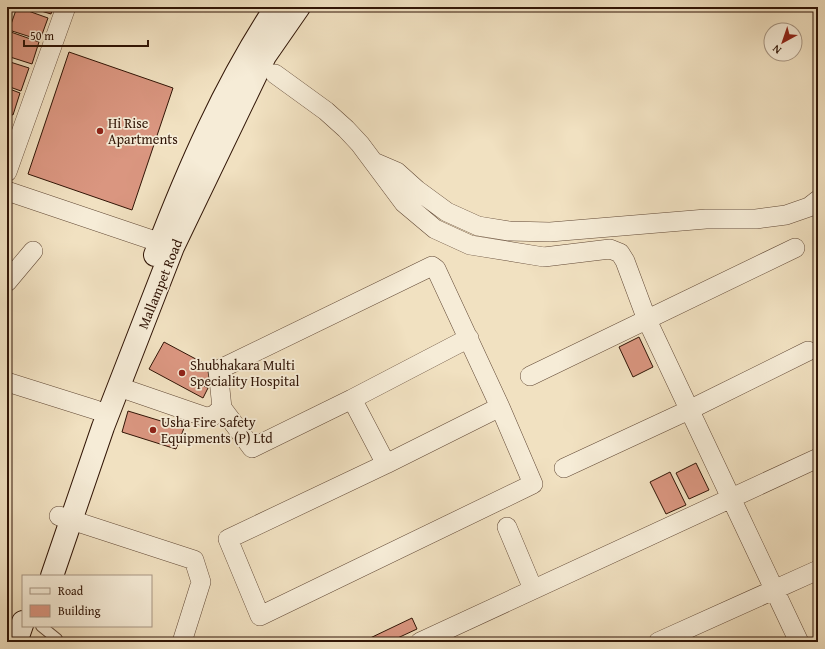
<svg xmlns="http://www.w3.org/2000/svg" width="825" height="649" viewBox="0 0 825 649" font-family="'Gentium Book Plus',serif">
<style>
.building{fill:#da9680;stroke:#311506}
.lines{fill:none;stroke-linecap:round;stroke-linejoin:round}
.service-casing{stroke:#614835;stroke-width:12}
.minor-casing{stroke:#614835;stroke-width:20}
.secondary-casing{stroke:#311506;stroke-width:24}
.service{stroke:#f6ecd7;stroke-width:10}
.minor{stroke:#f6ecd7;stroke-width:19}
.secondary{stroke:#f6ecd7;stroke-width:22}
.poi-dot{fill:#8f2418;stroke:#f6ecd7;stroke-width:1.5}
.labels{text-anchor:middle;stroke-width:3.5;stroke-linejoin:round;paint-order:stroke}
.poi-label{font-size:14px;fill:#311506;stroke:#f6ecd7;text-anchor:start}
.street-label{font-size:14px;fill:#311506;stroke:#f6ecd7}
</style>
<rect width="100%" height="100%" fill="#f1e1c1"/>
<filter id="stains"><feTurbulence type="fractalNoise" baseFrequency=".005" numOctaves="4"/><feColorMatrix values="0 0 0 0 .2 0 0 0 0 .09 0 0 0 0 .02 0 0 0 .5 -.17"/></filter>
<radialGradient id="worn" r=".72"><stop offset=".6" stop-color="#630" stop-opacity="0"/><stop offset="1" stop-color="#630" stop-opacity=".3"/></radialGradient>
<!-- building -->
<path class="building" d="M 7,7 L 10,7 L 7,18 Z
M 17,7 L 48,18 L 40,40 L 9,30 Z
M 28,7 L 53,7 L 51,14 Z
M 8,31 L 39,42 L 32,64 L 7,56 Z
M 69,52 L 173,88 L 132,210 L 28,174 Z
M 7,61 L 29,68 L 21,91 L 7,86 Z
M 7,88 L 20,93 L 13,115 L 7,113 Z
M 639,337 L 653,367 L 633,377 L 619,347 Z
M 164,342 L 207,365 L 209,377 L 204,386 L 208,388 L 203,398 L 149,369 Z
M 128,411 L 184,428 L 176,449 L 122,432 Z
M 696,463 L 709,490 L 689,499 L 676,473 Z
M 670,472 L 686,505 L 666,514 L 650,482 Z
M 412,618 L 417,629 L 389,642 L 367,642 L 366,640 Z"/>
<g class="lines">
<!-- service casing -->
<g class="service-casing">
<path id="service" d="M 41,626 L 57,639 L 58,642"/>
</g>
<!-- minor casing -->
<g class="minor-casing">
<path id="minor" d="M 275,74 L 326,111 L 346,129 L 360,144 L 404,203 L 435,229 L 470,245 L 544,257 L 610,249 L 620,253 L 625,261 L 647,320 L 799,642
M 376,163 L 397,172 L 417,190 L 447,212 L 478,226 L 509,231 L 550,232 L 706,219 L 756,219 L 786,215 L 809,207 L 818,200
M 7,172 L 66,7
M 7,191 L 173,247
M 7,282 L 33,251
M 530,376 L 795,248
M 7,382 L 96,410
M 119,387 L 206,417 L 213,416 L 222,408 L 218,370 L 432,266 L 436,269 L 500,407 L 533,484 L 260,616 L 228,539 L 386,464
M 352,399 L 386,464 L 500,407
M 222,408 L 252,448 L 352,399 L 469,338
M 564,468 L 689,410 L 808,351
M 59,516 L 194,560 L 201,582 L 182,642
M 507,527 L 533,589
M 420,642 L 818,458
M 658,642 L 818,570"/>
</g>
<!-- secondary casing -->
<g class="secondary-casing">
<path id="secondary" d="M 155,255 C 188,169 225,84 276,7
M 52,576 L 103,427 L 173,247 L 265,56 L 299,7
M 16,642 L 23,622"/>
</g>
<!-- service -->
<use href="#service" class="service"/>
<!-- minor -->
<use href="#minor" class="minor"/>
<!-- secondary -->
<use href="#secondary" class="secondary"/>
</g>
<!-- markers -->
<g class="poi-dot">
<circle cx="100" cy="131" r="4"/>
<circle cx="182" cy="373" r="4"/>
<circle cx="153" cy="430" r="4"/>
</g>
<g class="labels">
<!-- poi labels -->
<g class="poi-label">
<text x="108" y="128">Hi Rise<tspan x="108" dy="16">Apartments</tspan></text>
<text x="190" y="370">Shubhakara Multi<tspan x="190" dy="16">Speciality Hospital</tspan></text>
<text x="161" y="427">Usha Fire Safety<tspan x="161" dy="16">Equipments (P) Ltd</tspan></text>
</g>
<!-- street labels -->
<g class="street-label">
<text transform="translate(160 284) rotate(-68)" y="5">Mallampet Road</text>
</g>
</g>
<!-- margin -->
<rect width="825" height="649" fill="none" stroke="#f1e1c1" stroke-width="24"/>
<rect x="8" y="8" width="809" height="633" fill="none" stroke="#311506" stroke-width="2"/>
<rect x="12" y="12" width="801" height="625" fill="none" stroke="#311506"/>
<!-- legend -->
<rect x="22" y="575" width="130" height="52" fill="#f6ecd7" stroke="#a79683"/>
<rect x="30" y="588" width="20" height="6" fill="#f6ecd7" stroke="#a79683"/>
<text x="58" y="595" font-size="12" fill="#311506">Road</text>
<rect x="30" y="605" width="20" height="12" fill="#da9680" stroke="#a79683"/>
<text x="58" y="615" font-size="12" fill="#311506">Building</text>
<!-- north arrow -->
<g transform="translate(783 42) rotate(220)"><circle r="19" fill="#f6ecd7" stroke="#a79683"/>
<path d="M0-3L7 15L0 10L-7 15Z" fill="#8f2418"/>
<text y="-6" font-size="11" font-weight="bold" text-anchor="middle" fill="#311506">N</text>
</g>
<!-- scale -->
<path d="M24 40v6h124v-6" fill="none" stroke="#311506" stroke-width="2"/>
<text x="30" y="40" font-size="12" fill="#311506" stroke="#f6ecd7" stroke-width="3" paint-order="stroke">50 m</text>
<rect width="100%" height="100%" filter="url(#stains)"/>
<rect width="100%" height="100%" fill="url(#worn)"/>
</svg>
